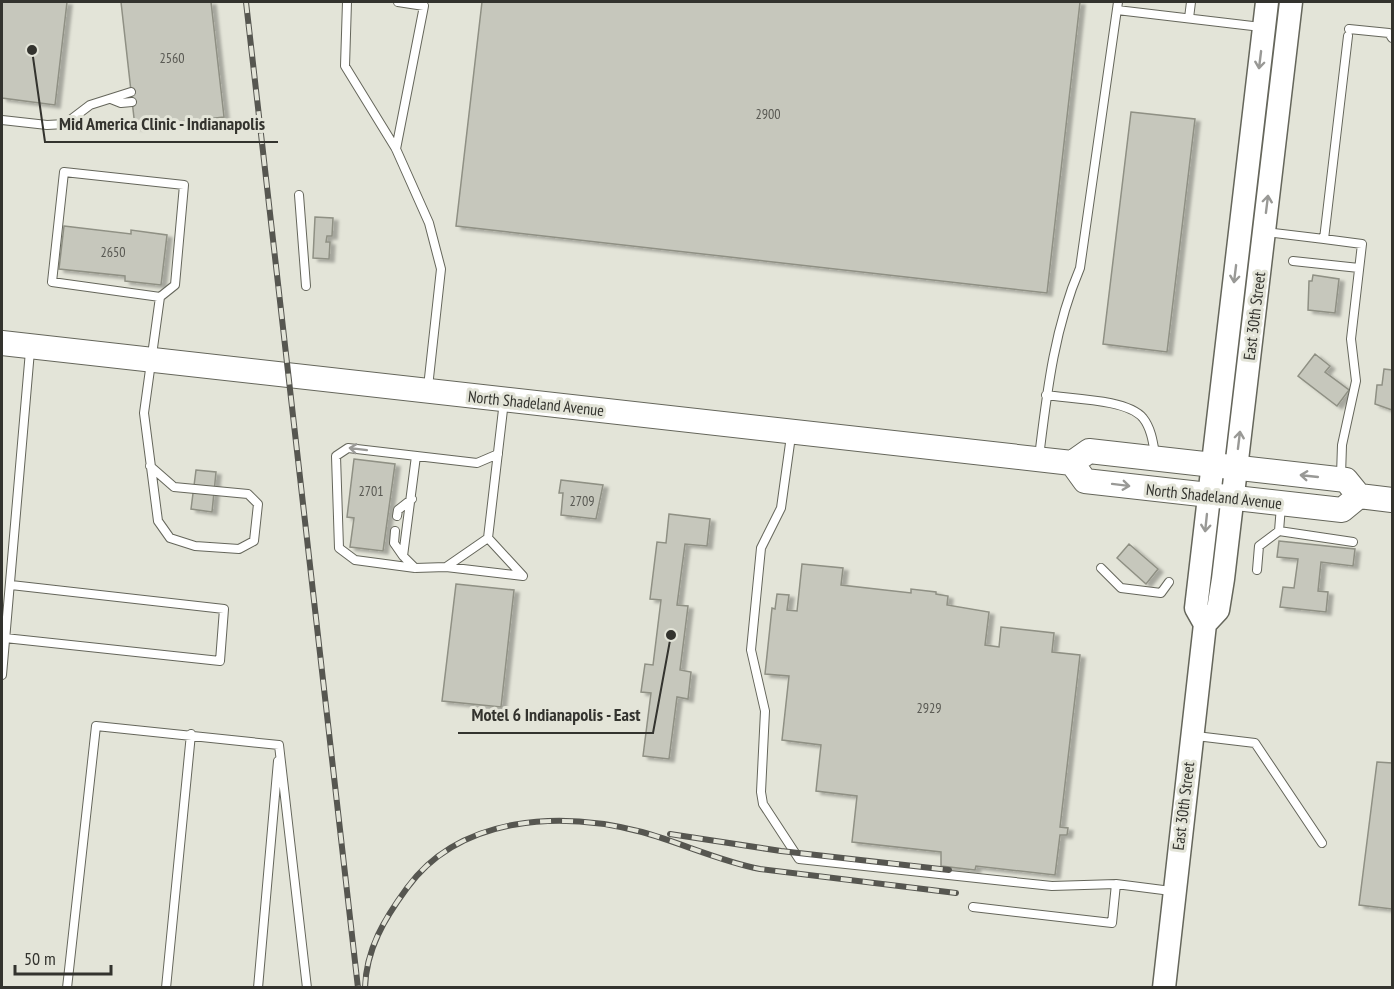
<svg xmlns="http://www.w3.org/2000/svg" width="1394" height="989" viewBox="0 0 1394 989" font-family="'PT Sans Narrow',sans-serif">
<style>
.building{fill:#c6c7bc;stroke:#8f9084;stroke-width:1.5;filter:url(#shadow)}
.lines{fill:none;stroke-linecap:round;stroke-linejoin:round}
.service-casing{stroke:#65665b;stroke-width:10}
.secondary-casing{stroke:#65665b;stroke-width:25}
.primary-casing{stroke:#65665b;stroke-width:26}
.service{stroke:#fff;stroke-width:8}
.secondary{stroke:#fff;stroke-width:22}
.primary{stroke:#fff;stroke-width:24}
.rail-casing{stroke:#565650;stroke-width:6}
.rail{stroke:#e3e4d8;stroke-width:4;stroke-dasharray:11;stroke-linecap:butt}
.oneway{stroke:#999996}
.labels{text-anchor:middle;stroke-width:6;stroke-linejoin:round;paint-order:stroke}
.number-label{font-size:14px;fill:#585852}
.street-label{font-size:16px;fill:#33332e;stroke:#e3e4d8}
.leader{fill:none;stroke:#33332e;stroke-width:2}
.callout-dot{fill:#33332e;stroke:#e3e4d8;stroke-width:2}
.callout-label{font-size:18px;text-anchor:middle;font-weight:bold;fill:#33332e;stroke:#e3e4d8;stroke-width:6;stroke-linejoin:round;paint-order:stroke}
</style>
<defs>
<filter id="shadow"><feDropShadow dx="5" dy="3" stdDeviation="1.5" flood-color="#0004"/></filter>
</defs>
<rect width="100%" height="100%" fill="#e3e4d8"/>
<!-- building -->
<path class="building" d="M 2,2 L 67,2 L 55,105 L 2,98 Z
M 121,2 L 211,2 L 224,117 L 135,127 Z
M 482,2 L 1080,2 L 1047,293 L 456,226 Z
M 1131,112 L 1195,119 L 1167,352 L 1103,344 Z
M 315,217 L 333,218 L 332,236 L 327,236 L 326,242 L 330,242 L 329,259 L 313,258 Z
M 64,226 L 131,234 L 131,230 L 167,235 L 161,285 L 125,281 L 125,276 L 59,269 Z
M 1313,275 L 1339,279 L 1335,313 L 1308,310 L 1309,281 L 1312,281 Z
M 1315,354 L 1330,366 L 1325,372 L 1349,390 L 1337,406 L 1298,376 Z
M 1384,369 L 1392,370 L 1392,410 L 1375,404 L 1377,385 L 1382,385 Z
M 354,459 L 395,464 L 383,551 L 350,547 L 354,518 L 347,517 Z
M 196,470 L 216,472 L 212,512 L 191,509 Z
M 561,480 L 603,485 L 596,519 L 561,515 L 563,493 L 559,493 Z
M 669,514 L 710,519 L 707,546 L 685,544 L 677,605 L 688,606 L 680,670 L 691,672 L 688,699 L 677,697 L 669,759 L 643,756 L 651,693 L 641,692 L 645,664 L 653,665 L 661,600 L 650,599 L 657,542 L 666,543 Z
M 1279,541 L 1355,549 L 1353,566 L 1321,562 L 1318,591 L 1328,592 L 1326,612 L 1280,607 L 1283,587 L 1294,588 L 1298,559 L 1277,557 Z
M 1129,544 L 1158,569 L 1146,584 L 1117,558 Z
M 802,564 L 843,568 L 841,585 L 911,593 L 911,589 L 936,592 L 936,594 L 948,596 L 947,605 L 989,612 L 985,645 L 999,647 L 1001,627 L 1054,633 L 1052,652 L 1080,655 L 1060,827 L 1068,828 L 1067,835 L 1060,835 L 1055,875 L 976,866 L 975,870 L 941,866 L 941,852 L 852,842 L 857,796 L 816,791 L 821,745 L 782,740 L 789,676 L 765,674 L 772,608 L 775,609 L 777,594 L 789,595 L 787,610 L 797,611 Z
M 456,584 L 514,590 L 501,707 L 442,701 Z
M 1377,762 L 1392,763 L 1392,909 L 1359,905 Z"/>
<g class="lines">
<!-- service casing -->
<g class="service-casing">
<path id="service" d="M 347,2 L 345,66 L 396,149 L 429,223 L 441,269 L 428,387
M 1117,10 L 1261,27
M 1189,18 L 1191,2
M 1349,29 L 1389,33 L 1392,38
M 111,99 L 121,103 L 132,102
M 2,120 L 47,125 L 65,124 L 90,105 L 131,92
M 396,149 L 424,6 L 398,2
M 299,195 L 306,286
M 1266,232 L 1324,239 L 1348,36
M 1324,239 L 1362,244 L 1351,339 L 1356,381 L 1342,445 L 1341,475
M 1293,261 L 1359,268
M 1046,395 C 1071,399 1127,399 1143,418 C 1151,428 1153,442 1155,454
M 791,436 L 781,508 L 761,548 L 751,650 L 765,711 L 761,792 L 763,804 L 799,859 L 1052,886 L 1116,884 L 1171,891
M 1039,457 C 1047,392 1054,329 1080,268 L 1118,2
M 150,466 L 174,487 L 248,494 L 258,504 L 254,541 L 239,549 L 195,546 L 170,538 L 158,521 L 144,413 L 160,297 L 52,282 L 64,172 L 184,185 L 175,285 L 160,297
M 1281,506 L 1279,531 L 1353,542
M 397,516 L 398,510 L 412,499
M 395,531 L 394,543 L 403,556
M 488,538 L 446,567 L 523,576 L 488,538 L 504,401
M 446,567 L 415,568 L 355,560 L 339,548 L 336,456 L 348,448 L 477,463 L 498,454
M 415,568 L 403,556 L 416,456
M 1101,568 L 1121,588 L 1161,593 L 1169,582
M 1257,570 L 1259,546 L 1279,531
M 5,638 L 220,661 L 224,609 L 11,585
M 2,675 L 30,351
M 1196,736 L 1255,743 L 1322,843
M 973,907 L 1112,923 L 1116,884
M 67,988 L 96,726 L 279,745 L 307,988
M 166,988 L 191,734
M 258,988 L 278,761"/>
</g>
<!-- secondary casing -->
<g class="secondary-casing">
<path id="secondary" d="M 1205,624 L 1218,610 L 1223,579 L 1291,2
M 1164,988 L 1205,624 L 1196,608 L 1267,2"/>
</g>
<!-- primary casing -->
<g class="primary-casing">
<path id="primary" d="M 2,343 L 1072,463 L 1089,451 L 1346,480 L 1359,496 L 1392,500
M 1072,463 L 1085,481 L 1342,510 L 1359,496"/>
</g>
<!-- service -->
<use href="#service" class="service"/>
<!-- secondary -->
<use href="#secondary" class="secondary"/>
<!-- primary -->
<use href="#primary" class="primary"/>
<!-- rail casing -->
<g class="rail-casing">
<path id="rail" d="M 246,2 L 358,988
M 670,834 L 781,851 L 949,870
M 365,988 C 366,949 385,918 407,888 C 460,815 561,811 642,832 C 682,843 719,861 760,869 L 956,893"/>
</g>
<!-- rail -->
<use href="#rail" class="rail"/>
</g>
<!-- one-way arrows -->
<defs><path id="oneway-shaft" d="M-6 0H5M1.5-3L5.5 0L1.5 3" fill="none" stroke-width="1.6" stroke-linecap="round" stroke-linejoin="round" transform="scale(1.5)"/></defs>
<g class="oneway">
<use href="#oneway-shaft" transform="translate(1260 60) rotate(97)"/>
<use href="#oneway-shaft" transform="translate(1267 204) rotate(-83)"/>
<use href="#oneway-shaft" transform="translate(1235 274) rotate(97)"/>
<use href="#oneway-shaft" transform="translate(1239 440) rotate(-83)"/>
<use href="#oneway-shaft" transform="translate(358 449) rotate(-173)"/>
<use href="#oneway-shaft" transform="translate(1309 476) rotate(-174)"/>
<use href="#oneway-shaft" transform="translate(1121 485) rotate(7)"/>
<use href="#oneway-shaft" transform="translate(1206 523) rotate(96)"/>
</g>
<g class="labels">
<!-- number labels -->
<g class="number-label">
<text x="172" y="63">2560</text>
<text x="768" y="119">2900</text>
<text x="113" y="257">2650</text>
<text x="371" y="496">2701</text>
<text x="582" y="506">2709</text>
<text x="929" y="713">2929</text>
</g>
<!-- street labels -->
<g class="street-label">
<text transform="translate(1254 316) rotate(-83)" y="6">East 30th Street</text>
<text transform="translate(536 403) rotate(6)" y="6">North Shadeland Avenue</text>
<text transform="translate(1214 496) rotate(6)" y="6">North Shadeland Avenue</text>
<text transform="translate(1183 806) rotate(-83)" y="6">East 30th Street</text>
</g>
</g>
<!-- callouts -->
<path class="leader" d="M32 50L45 142H278M671 635L653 733H458"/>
<g class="callout-dot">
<circle cx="32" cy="50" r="6"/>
<circle cx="671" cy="635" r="6"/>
</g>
<g class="callout-label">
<text x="162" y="130">Mid America Clinic - Indianapolis</text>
<text x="556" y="721">Motel 6 Indianapolis - East</text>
</g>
<!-- border -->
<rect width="1394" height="989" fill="none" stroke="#33332e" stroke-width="6"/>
<!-- scale -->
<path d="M15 965v9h96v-9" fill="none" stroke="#33332e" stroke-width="3"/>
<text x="24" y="965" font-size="18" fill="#33332e" stroke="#e3e4d8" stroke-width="4.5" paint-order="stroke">50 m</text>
</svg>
